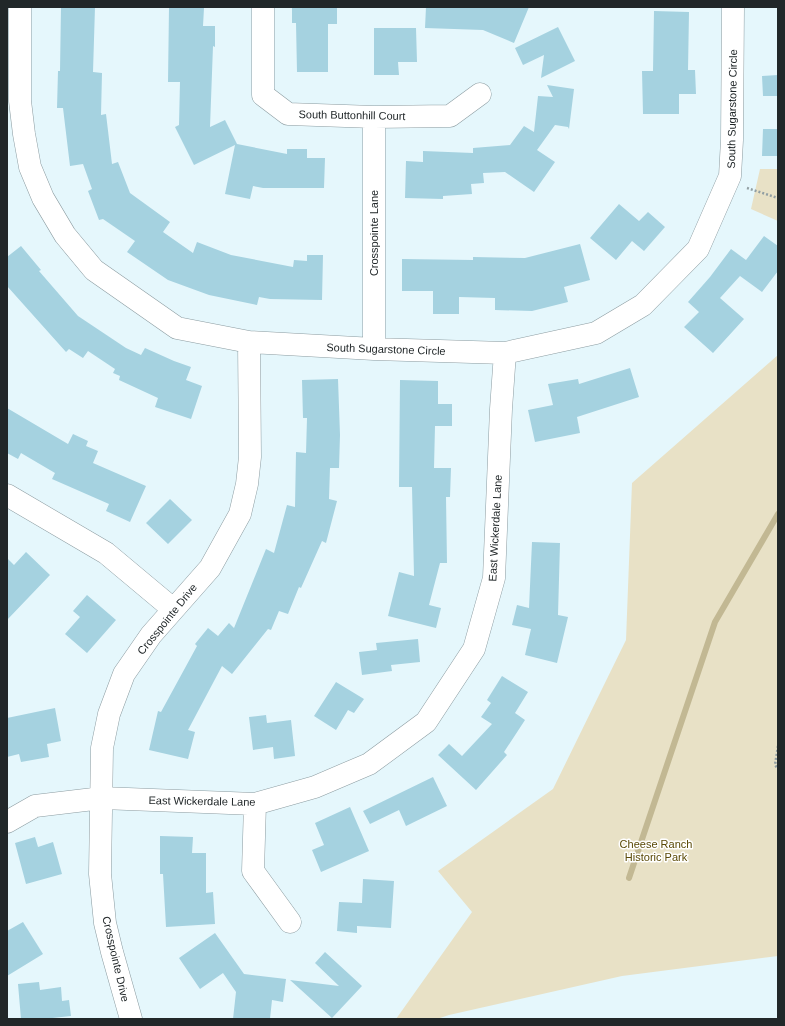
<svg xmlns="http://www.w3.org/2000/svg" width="785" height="1026" viewBox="0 0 785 1026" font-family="Helvetica,sans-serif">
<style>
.green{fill:#e8e1c6}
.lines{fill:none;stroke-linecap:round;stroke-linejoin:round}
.stream{stroke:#c2b893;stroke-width:6}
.building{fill:#a5d2e0}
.street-casing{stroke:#8c9ca1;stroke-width:23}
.path{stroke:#929fa3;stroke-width:2.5;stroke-dasharray:2 2;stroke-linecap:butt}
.street{stroke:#fff;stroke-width:22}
.labels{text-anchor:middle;stroke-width:3;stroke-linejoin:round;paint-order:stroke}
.street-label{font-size:11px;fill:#212729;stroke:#fff}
.park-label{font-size:11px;fill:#5a4906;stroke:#fff}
</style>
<rect width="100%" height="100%" fill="#e5f7fc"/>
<!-- green -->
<path class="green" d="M 760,169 L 778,169 L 778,221 L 751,209 Z
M 778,355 L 778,956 L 622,976 L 449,1015 L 437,1019 L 396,1019 L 472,912 L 438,871 L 553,789 L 626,640 L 632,483 Z"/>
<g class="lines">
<!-- stream -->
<path class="stream" d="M 629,878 L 715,622 L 778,514"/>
</g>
<!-- building -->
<path class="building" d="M 61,7 L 95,7 L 93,72 L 102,73 L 101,115 L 106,114 L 112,164 L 118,162 L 130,193 L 170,222 L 163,232 L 193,253 L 197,242 L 231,255 L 293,267 L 294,260 L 307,261 L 307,255 L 323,255 L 322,300 L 270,299 L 259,297 L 257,305 L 209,295 L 168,280 L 127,252 L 135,241 L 103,219 L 99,220 L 88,191 L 92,189 L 83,164 L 70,166 L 63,108 L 57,108 L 58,71 L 60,71 Z
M 169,7 L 204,8 L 203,26 L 215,26 L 215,47 L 213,46 L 210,127 L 225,120 L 237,144 L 287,154 L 287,149 L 307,149 L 307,158 L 325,158 L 324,188 L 263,188 L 253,186 L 250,199 L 225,194 L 235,145 L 194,165 L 175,127 L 179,125 L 180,82 L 168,82 Z
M 292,7 L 337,7 L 337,24 L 328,24 L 328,72 L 297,72 L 296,23 L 292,23 Z
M 426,7 L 529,7 L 514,43 L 483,30 L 425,28 Z
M 654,11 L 689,12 L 688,70 L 695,70 L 696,94 L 679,94 L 679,114 L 643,114 L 642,71 L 653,71 Z
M 558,27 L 575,61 L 541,78 L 544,55 L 523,65 L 515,48 Z
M 374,28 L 416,28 L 417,62 L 398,62 L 399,75 L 374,75 Z
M 778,75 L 778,96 L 763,96 L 762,76 Z
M 547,85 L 574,89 L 569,129 L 568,127 L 555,125 L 537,150 L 555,162 L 534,192 L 505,172 L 483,173 L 484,183 L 471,184 L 472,194 L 443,196 L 443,199 L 405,198 L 406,161 L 423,162 L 423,151 L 473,153 L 473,148 L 510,145 L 524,126 L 534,132 L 538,96 L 553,97 Z
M 763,129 L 778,129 L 778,156 L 762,156 Z
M 619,204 L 639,221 L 648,212 L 665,227 L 644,251 L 632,241 L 616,260 L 590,238 Z
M 764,236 L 778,246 L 778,271 L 762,292 L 740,276 L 720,298 L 744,319 L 713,353 L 684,327 L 699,312 L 688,302 L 710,277 L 731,249 L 746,260 Z
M 580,244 L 590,280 L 564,287 L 568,302 L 532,311 L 495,310 L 495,298 L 459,297 L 459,314 L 433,314 L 433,291 L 402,291 L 402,259 L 473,260 L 473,257 L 525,258 Z
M 21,246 L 41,270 L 39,271 L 78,316 L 126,348 L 141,355 L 145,348 L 174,361 L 191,367 L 186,380 L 202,386 L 191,419 L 155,407 L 158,398 L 119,380 L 120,376 L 113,373 L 115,369 L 88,351 L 83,358 L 69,349 L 66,352 L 7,286 L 7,257 Z
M 630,368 L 639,397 L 577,417 L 580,433 L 535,442 L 528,410 L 553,405 L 548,384 L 578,379 L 579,384 Z
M 338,379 L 340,435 L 339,468 L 330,468 L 329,499 L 337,501 L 326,543 L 322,541 L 301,588 L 299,587 L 288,614 L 279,611 L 271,630 L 268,629 L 232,674 L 222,666 L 188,730 L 195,732 L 188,759 L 149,750 L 158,711 L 161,712 L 197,646 L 195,644 L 208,628 L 218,636 L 229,623 L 234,628 L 266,549 L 274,553 L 287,505 L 295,507 L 296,452 L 306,453 L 307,418 L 303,418 L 302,380 Z
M 400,380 L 438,381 L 438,404 L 452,404 L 452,426 L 435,426 L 434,468 L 451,468 L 450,497 L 446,497 L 447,563 L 440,563 L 429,605 L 441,608 L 436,628 L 388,616 L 399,572 L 414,576 L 412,487 L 399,487 Z
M 7,408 L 68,444 L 73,434 L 88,441 L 86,446 L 98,451 L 93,463 L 146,486 L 130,522 L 106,511 L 109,504 L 52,479 L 55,473 L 21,453 L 18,459 L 7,453 Z
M 170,499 L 192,520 L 168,544 L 146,523 Z
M 532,542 L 560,543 L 558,615 L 568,617 L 557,663 L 525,655 L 531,629 L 512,625 L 517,605 L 529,608 Z
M 26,552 L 50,575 L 7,620 L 7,558 L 14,565 Z
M 87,595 L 116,620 L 87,653 L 65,634 L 80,617 L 73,611 Z
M 418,639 L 420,662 L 391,665 L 392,671 L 362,675 L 359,652 L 377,650 L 376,643 Z
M 502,676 L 528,692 L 515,713 L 525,720 L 504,752 L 507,755 L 476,790 L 438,755 L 449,744 L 462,756 L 492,724 L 481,717 L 491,703 L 487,700 Z
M 336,682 L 364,699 L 354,713 L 348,710 L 336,730 L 314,716 Z
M 55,708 L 61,741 L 47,744 L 49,757 L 21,762 L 19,754 L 7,757 L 7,718 Z
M 266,715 L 267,723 L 291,720 L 295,756 L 274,759 L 273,747 L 253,750 L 249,717 Z
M 433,777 L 447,806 L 406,826 L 399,810 L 370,824 L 363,811 Z
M 350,807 L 369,851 L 321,872 L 312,850 L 324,845 L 315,823 Z
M 160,836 L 193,837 L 192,853 L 206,853 L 206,893 L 213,892 L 215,924 L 166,927 L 163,874 L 160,874 Z
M 35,837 L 38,847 L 53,842 L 62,874 L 26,884 L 15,843 Z
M 363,879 L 394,881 L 391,928 L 357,926 L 357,933 L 337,931 L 339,902 L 362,903 Z
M 23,922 L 43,954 L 7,976 L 7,931 Z
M 215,933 L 244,974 L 286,979 L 283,1002 L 272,1000 L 270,1019 L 233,1019 L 236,992 L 223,973 L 200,989 L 179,958 Z
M 325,952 L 362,986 L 332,1018 L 290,980 L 339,986 L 315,963 Z
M 39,982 L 40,990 L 61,987 L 62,1001 L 69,1000 L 71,1016 L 43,1019 L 21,1019 L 18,984 Z"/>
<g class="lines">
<!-- street casing -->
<g class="street-casing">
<path id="street" d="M 20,7 L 20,101 L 24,134 L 30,167 L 43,198 L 65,235 L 94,270 L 177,328 L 249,342 L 374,349 L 505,353 L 596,333 L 643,305 L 698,249 L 730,176 L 732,140 L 733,7
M 263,7 L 263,95 L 288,114 L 374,117 L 450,116 L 480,94
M 374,117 L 374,349
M 7,495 L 106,553 L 173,609
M 255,804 L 253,871 L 290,922
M 7,822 L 35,806 L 102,798 L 255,804 L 315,787 L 369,764 L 426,722 L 474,649 L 494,578 L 501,409 L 505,353
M 131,1019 L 112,952 L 105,923 L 100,874 L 102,748 L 109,714 L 124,674 L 151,635 L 210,568 L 240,514 L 247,484 L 250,457 L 249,342"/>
</g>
<!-- path -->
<path class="path" d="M 747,188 L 778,198
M 778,746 L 775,765 L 778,769"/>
<!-- street -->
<use href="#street" class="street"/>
</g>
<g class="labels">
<!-- street labels -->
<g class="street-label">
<text transform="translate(732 109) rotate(-89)" y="4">South Sugarstone Circle</text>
<text transform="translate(352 115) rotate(1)" y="4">South Buttonhill Court</text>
<text transform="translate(374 233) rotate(-90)" y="4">Crosspointe Lane</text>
<text transform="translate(386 349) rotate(2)" y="4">South Sugarstone Circle</text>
<text transform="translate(495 528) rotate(-87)" y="4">East Wickerdale Lane</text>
<text transform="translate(167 619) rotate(-51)" y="4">Crosspointe Drive</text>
<text transform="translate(202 801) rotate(1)" y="4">East Wickerdale Lane</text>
<text transform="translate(116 959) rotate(77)" y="4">Crosspointe Drive</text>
</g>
<!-- park labels -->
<g class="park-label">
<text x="656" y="848">Cheese Ranch<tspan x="656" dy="13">Historic Park</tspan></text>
</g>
</g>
<!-- border -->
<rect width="785" height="1026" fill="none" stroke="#212729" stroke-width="16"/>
</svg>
